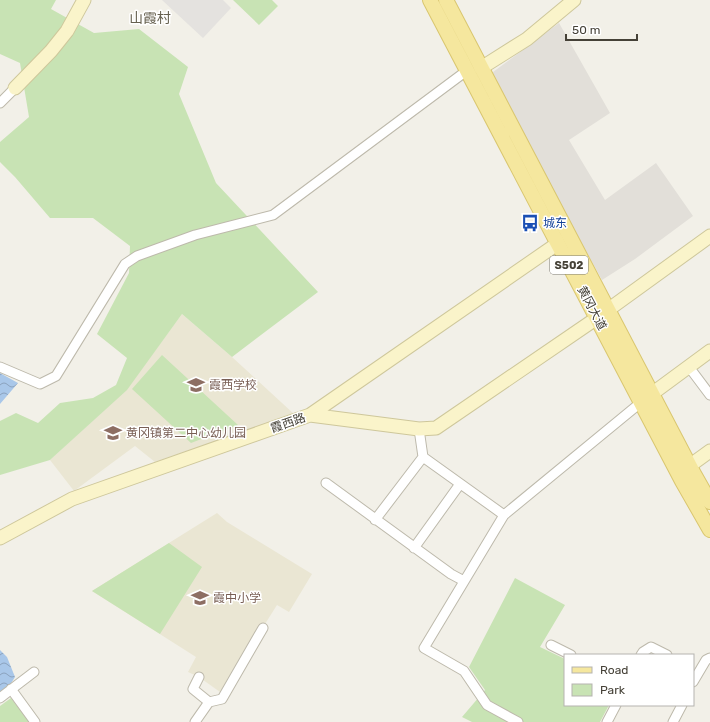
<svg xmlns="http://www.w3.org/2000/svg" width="710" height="722" viewBox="0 0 710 722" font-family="Rubik,'Noto Sans SC',sans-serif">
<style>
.industrial{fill:#e2dfd9}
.education{fill:#eae6d3}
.green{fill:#c8e3b4}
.parking{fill:#e4e2df}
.water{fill:url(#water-waves)}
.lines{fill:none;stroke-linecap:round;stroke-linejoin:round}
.street-casing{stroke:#bdb9ab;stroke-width:11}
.secondary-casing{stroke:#cec79b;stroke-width:15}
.primary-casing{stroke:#d9c66f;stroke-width:16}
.street{stroke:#fff;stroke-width:9}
.secondary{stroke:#faf4ca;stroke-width:13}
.primary{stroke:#f5e79e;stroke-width:14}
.labels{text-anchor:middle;stroke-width:3;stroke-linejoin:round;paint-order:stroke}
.shield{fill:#fff;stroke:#7d7a73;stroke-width:1}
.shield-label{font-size:11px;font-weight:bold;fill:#454137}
.transit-label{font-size:12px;fill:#164399;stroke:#fff;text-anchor:start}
.street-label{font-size:12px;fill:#454137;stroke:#fff}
.education-label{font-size:12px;fill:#785e54;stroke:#fff;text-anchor:start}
.quarter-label{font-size:14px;fill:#66604f;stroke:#fff}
</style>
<defs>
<pattern id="water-waves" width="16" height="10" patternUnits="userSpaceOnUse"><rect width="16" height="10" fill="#a9c7e9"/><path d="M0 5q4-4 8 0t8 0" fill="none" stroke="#8ba3be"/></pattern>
</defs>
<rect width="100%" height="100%" fill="#f2f0e8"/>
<!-- industrial -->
<path class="industrial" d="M 559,23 L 610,113 L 569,140 L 605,200 L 656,163 L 693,216 L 635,259 L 602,280 L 489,75 Z"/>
<!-- education -->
<path class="education" d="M 182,314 L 232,357 L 294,414 L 155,462 L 135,446 L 74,491 L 50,460 L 126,390 Z
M 217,513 L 227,522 L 312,574 L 289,612 L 277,605 L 265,624 L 261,623 L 220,692 L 199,677 L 188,672 L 196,657 L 92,591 Z"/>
<!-- green -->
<path class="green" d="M 0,0 L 56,0 L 51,9 L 94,33 L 139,29 L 188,67 L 179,94 L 216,183 L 318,292 L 232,357 L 182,314 L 127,390 L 50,460 L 0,475 L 0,421 L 16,413 L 38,423 L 60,403 L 93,398 L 116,385 L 127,358 L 97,334 L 129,273 L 130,246 L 93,218 L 50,218 L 15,177 L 0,162 L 0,142 L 29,117 L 20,63 L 0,54 Z
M 233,0 L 272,0 L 278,6 L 259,25 Z
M 162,355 L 238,425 L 191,443 L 132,389 Z
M 169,543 L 202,567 L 160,634 L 92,591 Z
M 515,578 L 565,605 L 540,647 L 565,659 L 565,705 L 609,705 L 600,722 L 472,722 L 462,717 L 485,690 L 469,667 Z
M 11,698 L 29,722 L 0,722 L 0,706 Z"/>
<!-- parking -->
<path class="parking" d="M 162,0 L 223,0 L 231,8 L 203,38 Z"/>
<!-- water -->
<path class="water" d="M 0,373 L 18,383 L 0,404 Z
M 0,650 L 7,657 L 15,677 L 8,688 L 0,695 Z"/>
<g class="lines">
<!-- street casing -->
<g class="street-casing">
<path id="street" d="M 0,103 L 15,88
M 0,367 L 40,384 L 56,376 L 125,264 L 137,256 L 195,235 L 273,215 L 465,72
M 689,367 L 710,395
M 419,429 L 423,457 L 504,515
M 326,483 L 451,574 L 464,581
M 375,520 L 423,457
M 414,548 L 460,484
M 551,645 L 571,655
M 641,655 L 643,652 L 651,647 L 667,655
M 199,677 L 193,689 L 209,702
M 693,682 L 706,660 L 710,658
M 11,689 L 35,722
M 0,698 L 34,672
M 195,722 L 209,702 L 222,699 L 263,628
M 518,722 L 487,705 L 464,671 L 424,648 L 504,515 L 639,404
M 607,722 L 616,705
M 673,722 L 682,705"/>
</g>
<!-- secondary casing -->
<g class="secondary-casing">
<path id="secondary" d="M 481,68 L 527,39 L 574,0
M 15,88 L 51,51 L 67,31 L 84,0
M 653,393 L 710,351
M 310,415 L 557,244
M 681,472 L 710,451
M 0,538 L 72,499 L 310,415 L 419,429 L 436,428 L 594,320 L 710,236"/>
</g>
<!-- primary casing -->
<g class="primary-casing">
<path id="primary" d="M 430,0 L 682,481 L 710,530
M 446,0 L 694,474 L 710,502"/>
</g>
<!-- street -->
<use href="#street" class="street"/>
<!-- secondary -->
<use href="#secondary" class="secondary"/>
<!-- primary -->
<use href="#primary" class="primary"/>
</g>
<!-- icons -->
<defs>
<g id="bus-bare" transform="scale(1.38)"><path d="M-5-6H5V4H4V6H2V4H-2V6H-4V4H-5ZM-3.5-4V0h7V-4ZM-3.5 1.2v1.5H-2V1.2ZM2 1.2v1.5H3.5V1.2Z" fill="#1a4fb4" stroke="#fff" stroke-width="2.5" paint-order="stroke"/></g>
<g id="school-bare" transform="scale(1.38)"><path d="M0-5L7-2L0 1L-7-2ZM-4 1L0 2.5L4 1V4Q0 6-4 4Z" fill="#8d6e63" stroke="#fff" stroke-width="2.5" paint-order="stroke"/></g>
</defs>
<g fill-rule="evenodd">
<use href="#bus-bare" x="530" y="223"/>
<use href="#school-bare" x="196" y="385"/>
<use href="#school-bare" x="113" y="433"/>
<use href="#school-bare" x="200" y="598"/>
</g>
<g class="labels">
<!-- shield labels -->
<rect class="shield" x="550" y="256" width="38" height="18" rx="3"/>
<g class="shield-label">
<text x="569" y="269">S502</text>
</g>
<!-- transit labels -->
<g class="transit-label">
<text x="543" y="227">城东</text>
</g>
<!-- street labels -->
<g class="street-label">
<text transform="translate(592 308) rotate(62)" y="4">黄冈大道</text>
<text transform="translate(288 423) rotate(-19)" y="4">霞西路</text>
</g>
<!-- education labels -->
<g class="education-label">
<text x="209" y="389">霞西学校</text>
<text x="126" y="437">黄冈镇第二中心幼儿园</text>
<text x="213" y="602">霞中小学</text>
</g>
<!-- quarter labels -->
<g class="quarter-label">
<text x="150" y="23">山霞村</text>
</g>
</g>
<!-- legend -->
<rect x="564" y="654" width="130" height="52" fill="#ffffff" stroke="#b5b3af"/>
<rect x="572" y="667" width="20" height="6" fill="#f5e79e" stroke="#b5b3af"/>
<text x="600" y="674" font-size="12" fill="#454137">Road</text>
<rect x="572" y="684" width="20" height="12" fill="#c8e3b4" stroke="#b5b3af"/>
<text x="600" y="694" font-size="12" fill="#454137">Park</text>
<!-- scale -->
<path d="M566 34v6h71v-6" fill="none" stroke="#454137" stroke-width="2"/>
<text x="572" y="34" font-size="12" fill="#454137" stroke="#ffffff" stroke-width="3" paint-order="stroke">50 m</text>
</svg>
